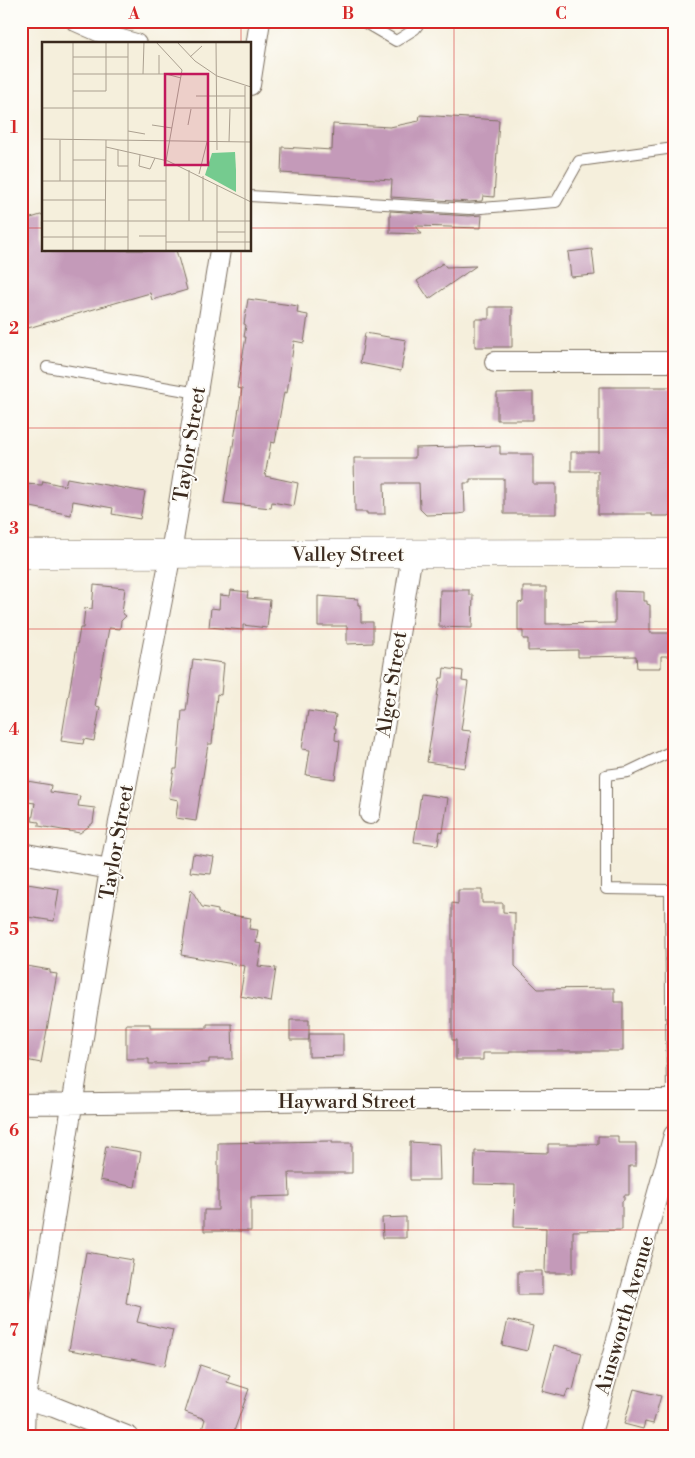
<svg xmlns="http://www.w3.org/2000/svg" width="695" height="1458" viewBox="0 0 695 1458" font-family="'Libre Bodoni',serif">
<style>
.building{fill:#c49ab9}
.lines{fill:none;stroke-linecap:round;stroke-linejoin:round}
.lane-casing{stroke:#7c6f60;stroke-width:12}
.street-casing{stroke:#7c6f60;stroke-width:22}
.secondary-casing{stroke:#7c6f60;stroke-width:29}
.lane{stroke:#fff;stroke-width:10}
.street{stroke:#fff;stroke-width:20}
.secondary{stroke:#fff;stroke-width:28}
.grid{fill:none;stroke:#d62828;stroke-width:1;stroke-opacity:0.55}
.labels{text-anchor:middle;stroke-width:4;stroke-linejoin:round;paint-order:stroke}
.street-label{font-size:20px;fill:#3b2a1e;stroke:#fdfcf7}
.inset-road{fill:none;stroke:#aba090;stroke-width:1}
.view{fill:#c2185b;fill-opacity:0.15;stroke:#c2185b;stroke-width:2.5}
.inset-edge{fill:none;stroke:#3b2a1e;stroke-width:2.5}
.neatline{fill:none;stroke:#d62828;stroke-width:2}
.grid-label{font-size:16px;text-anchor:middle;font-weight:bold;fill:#d62828}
</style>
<rect width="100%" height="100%" fill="#fdfcf7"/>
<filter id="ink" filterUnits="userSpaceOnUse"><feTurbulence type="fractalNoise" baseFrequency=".02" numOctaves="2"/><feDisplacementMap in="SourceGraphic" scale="10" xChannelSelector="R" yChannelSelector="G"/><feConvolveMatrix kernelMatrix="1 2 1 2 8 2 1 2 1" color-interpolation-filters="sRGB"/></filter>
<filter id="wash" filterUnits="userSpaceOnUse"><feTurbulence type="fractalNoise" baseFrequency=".0096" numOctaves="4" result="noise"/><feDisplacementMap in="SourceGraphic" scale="20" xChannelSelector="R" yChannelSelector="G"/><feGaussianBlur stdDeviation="1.12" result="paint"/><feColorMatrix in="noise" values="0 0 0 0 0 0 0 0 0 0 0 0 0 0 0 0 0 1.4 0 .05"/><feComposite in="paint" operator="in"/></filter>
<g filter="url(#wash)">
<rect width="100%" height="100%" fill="#f5efdc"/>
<g id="blocks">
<!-- building -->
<path class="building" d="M 420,115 L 499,120 L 494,197 L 483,196 L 482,201 L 469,202 L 391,197 L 392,180 L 281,173 L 282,147 L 332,150 L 333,124 L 390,127 L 419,121 Z
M 390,211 L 469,216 L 482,215 L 481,228 L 416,226 L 422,234 L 390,233 Z
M 44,214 L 44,250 L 176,250 L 187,290 L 152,300 L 150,293 L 21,330 L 21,221 Z
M 592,249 L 595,275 L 571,277 L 568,252 Z
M 443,263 L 446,267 L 476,266 L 429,299 L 417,281 Z
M 248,299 L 298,306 L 297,313 L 308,315 L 304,343 L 294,341 L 287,393 L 284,392 L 275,443 L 271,442 L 265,476 L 298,483 L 294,506 L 272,502 L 271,508 L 224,503 L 242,389 L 237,388 L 246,337 L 244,337 L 246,325 L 244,324 Z
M 489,307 L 512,307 L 512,347 L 475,347 L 475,319 L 489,319 Z
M 365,333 L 406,340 L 401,371 L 360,363 Z
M 599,387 L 674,387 L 674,435 L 672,435 L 671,440 L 673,514 L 670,514 L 668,516 L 652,516 L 652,514 L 598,514 L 598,471 L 571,471 L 571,452 L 599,452 Z
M 533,392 L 533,420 L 497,420 L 497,393 Z
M 500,446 L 500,454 L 533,454 L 533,484 L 556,484 L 556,514 L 504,514 L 504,479 L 470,479 L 470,483 L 464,483 L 465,513 L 458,514 L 426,515 L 420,509 L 419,483 L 384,483 L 385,514 L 367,514 L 367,512 L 355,512 L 354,458 L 415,458 L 415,448 Z
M 67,478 L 145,492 L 140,519 L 112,514 L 113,508 L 73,501 L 71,515 L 21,505 L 21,484 L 42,485 L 43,481 L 65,486 Z
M 94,585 L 125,588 L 122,613 L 126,616 L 121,621 L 120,629 L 109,628 L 95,706 L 100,707 L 94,741 L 84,739 L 83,744 L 61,741 L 80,628 L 83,628 L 85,608 L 92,609 Z
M 523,587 L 546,587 L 546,624 L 615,623 L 615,591 L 644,592 L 644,601 L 647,601 L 647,604 L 650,605 L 650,633 L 670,633 L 670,656 L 661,656 L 661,668 L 637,668 L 636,656 L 578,657 L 578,650 L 528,651 L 528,639 L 523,639 L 523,631 L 518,631 L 518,603 L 523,602 Z
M 231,590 L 248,592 L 247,598 L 270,600 L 267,628 L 243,625 L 243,630 L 209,627 L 211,608 L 219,609 L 220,595 L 230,596 Z
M 440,590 L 469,590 L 469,595 L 473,595 L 472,628 L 439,627 Z
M 318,596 L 358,599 L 358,605 L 361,605 L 361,622 L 373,622 L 373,643 L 347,644 L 347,626 L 318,626 Z
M 193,659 L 224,663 L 221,695 L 217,694 L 212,744 L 208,744 L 196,821 L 176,818 L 178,800 L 169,798 L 174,769 L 177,769 L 182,711 L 186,711 Z
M 444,668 L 463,671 L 462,681 L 468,682 L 461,730 L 471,731 L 465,768 L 427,762 L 440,678 L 443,678 Z
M 308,711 L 336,715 L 334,728 L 336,728 L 335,740 L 340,741 L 335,779 L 306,775 L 310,750 L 302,749 Z
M 21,780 L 51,785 L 50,792 L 80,796 L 78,806 L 95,808 L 93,823 L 80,833 L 39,826 L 39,822 L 32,821 L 35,803 L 21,801 Z
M 421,794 L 448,798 L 443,832 L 440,831 L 438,845 L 414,842 Z
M 193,854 L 214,857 L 211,874 L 190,872 Z
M 21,883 L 59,889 L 54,921 L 21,916 Z
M 191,889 L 202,907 L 218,910 L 218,913 L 251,918 L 249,929 L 258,930 L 256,943 L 262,944 L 258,966 L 276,968 L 271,1002 L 240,996 L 245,966 L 181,955 Z
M 458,890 L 482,890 L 482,903 L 503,903 L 503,912 L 515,913 L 515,966 L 538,989 L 614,988 L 614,1002 L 623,1002 L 623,1051 L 510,1051 L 510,1053 L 483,1053 L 483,1060 L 456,1060 L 456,1040 L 452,1040 L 452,903 L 458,904 Z
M 21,965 L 50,970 L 50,973 L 57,974 L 41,1063 L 21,1059 Z
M 290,1020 L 309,1020 L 309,1040 L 290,1040 Z
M 126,1024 L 150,1024 L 150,1028 L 207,1028 L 207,1024 L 232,1024 L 233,1059 L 209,1059 L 209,1063 L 149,1064 L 149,1059 L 126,1059 Z
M 309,1034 L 343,1034 L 343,1056 L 309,1057 Z
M 598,1136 L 618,1136 L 618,1143 L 636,1143 L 636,1166 L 629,1166 L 629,1195 L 624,1195 L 624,1200 L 622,1201 L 622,1230 L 573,1231 L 573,1273 L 545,1273 L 546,1228 L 514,1227 L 515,1185 L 474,1184 L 475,1151 L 548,1153 L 548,1144 L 598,1144 Z
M 332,1141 L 332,1143 L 352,1143 L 352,1173 L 289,1173 L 290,1196 L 251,1197 L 251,1231 L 204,1231 L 204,1210 L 218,1210 L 218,1143 Z
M 410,1142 L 439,1144 L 440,1180 L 410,1180 Z
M 106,1146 L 141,1152 L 135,1187 L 100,1180 Z
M 406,1217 L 406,1238 L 383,1238 L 382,1218 Z
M 86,1252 L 133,1260 L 126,1303 L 141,1307 L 137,1322 L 173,1330 L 165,1366 L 131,1359 L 131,1360 L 69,1350 Z
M 518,1271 L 542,1271 L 542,1295 L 518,1295 Z
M 508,1320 L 533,1326 L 527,1351 L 502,1345 Z
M 554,1345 L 582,1353 L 573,1390 L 568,1389 L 565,1397 L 542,1391 Z
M 200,1365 L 230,1375 L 227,1382 L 249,1389 L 232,1437 L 223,1437 L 202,1430 L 205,1419 L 185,1412 Z
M 634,1389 L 661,1396 L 653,1424 L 645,1422 L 643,1429 L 624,1424 Z"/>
</g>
</g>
<g filter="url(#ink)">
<use href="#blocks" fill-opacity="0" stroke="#7c6f60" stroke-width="1"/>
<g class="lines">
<!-- lane casing -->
<g class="lane-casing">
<path id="lane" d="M 367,21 L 367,24 L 396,41 L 415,29 L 421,21
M 250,196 L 469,209 L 556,202 L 579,161 L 674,148
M 47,367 L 198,393
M 672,1100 L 670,890 L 606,889 L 606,775 L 628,772 L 674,750"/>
</g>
<!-- street casing -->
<g class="street-casing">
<path id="street" d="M 76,21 L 114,38 L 136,44
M 250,85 L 260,21
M 495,362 L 674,362
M 370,814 L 412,554
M 21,853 L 110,869
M 21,1104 L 350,1100 L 674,1100
M 21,1398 L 54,1407 L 129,1437
M 24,1437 L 25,1399 L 110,869 L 171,553 L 220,250
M 590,1437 L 674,1135"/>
</g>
<!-- secondary casing -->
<g class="secondary-casing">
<path id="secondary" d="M 21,554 L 674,553"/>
</g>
<!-- lane -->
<use href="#lane" class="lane"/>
<!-- street -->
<use href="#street" class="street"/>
<!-- secondary -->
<use href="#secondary" class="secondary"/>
</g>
</g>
<!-- grid -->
<path class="grid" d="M 241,21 L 241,44M 454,21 L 454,1437M 21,228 L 44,228M 250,228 L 674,228M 241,250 L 241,1437M 21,428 L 674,428M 21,629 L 674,629M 21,829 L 674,829M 21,1030 L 674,1030M 21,1230 L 674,1230"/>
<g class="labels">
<!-- street labels -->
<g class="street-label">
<text transform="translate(189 444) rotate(-81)" y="7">Taylor Street</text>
<text x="348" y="561">Valley Street</text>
<text transform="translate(391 684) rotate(-81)" y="7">Alger Street</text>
<text transform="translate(116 842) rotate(-80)" y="7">Taylor Street</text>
<text x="347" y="1108">Hayward Street</text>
<text transform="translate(624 1315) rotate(-74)" y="7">Ainsworth Avenue</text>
</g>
</g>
<!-- overview -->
<g transform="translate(42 42)">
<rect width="209" height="209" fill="#f5efdc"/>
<path d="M 193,110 L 194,128 L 194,150 L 163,133 L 170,111 Z" fill="#75cb8f"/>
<path class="inset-road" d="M 86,0 L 86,209M 114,0 L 140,28 L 124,119 L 124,209M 135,0 L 153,19 L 175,34 L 209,45M 174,0 L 175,108M 117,13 L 117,32M 31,15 L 86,15M 148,15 L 160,4M 31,32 L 124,32 L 139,36M 101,32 L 102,0M 31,49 L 64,49 L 64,0M 154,54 L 203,54M 0,66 L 209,66M 110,83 L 130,86M 146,83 L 149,67M 86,89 L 103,92M 0,97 L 209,100M 187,100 L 188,67M 64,105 L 126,119 L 209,160M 76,108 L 76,124 L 86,124M 98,113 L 97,124 L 108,127 L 113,116M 31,118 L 64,118M 147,128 L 147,179M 157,132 L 165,100M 161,134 L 161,179M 0,139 L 124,139M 18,139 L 18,98M 175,143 L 175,209M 0,158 L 63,158M 86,158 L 124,158M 0,179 L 209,179M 175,190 L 203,190M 97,194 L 124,194M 0,195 L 86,195M 124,200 L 209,200M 31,209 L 31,0M 63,209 L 64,98M 203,209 L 203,44"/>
<path class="view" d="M 123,32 L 166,32 L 166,123 L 123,123 Z"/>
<rect width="209" height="209" class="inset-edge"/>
</g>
<!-- margin -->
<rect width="695" height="1458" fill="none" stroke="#fdfcf7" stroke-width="55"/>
<rect x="28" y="28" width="640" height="1402" class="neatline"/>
<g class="grid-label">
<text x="134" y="19">A</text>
<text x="348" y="19">B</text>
<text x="561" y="19">C</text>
<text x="14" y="133">1</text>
<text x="14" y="334">2</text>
<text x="14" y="534">3</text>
<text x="14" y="735">4</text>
<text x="14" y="935">5</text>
<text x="14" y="1136">6</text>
<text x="14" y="1336">7</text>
</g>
</svg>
